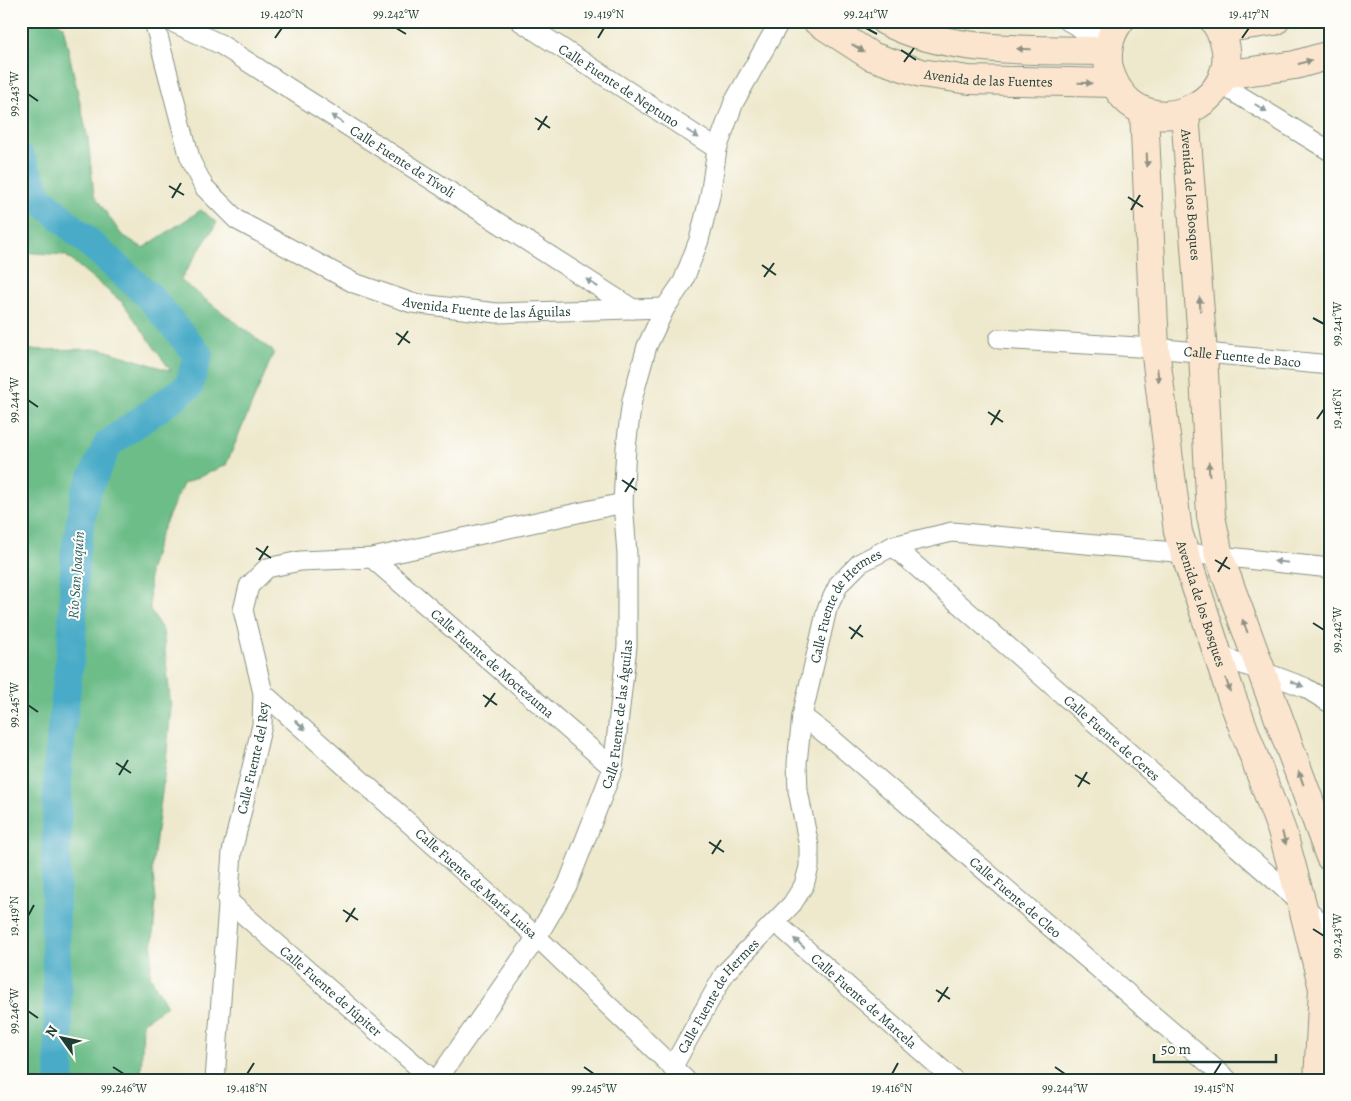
<svg xmlns="http://www.w3.org/2000/svg" width="1351" height="1101" viewBox="0 0 1351 1101" font-family="Alegreya,serif">
<style>
.forest{fill:#6dbd89;stroke:#467d5e}
.lines{fill:none;stroke-linecap:round;stroke-linejoin:round}
.river{stroke:#49abc8;stroke-width:29}
.minor-casing{stroke:#869280;stroke-width:21}
.secondary-casing{stroke:#869280;stroke-width:30}
.minor{stroke:#fff;stroke-width:19}
.secondary{stroke:#fce5cf;stroke-width:28}
.oneway{fill:#8e9182}
.oneway2{fill:#8f9e9a}
.ticks{fill:none;stroke:#1f3d34;stroke-width:2}
.labels{text-anchor:middle;stroke-width:4;stroke-linejoin:round;paint-order:stroke}
.street-label{font-size:14px;fill:#1f3d34;stroke:#fdfcf7}
.water-label{font-size:15px;font-style:italic;fill:#2e6468;stroke:#fdfcf7}
.neatline{fill:none;stroke:#1f3d34;stroke-width:2}
.ticks-label{font-size:12px;text-anchor:middle;fill:#1f3d34}
</style>
<rect width="100%" height="100%" fill="#fdfcf7"/>
<filter id="ink" filterUnits="userSpaceOnUse"><feTurbulence type="fractalNoise" baseFrequency=".02" numOctaves="2"/><feDisplacementMap in="SourceGraphic" scale="10" xChannelSelector="R" yChannelSelector="G"/><feConvolveMatrix kernelMatrix="1 2 1 2 8 2 1 2 1" color-interpolation-filters="sRGB"/></filter>
<filter id="wash" filterUnits="userSpaceOnUse"><feTurbulence type="fractalNoise" baseFrequency=".0096" numOctaves="4" result="noise"/><feDisplacementMap in="SourceGraphic" scale="20" xChannelSelector="R" yChannelSelector="G"/><feGaussianBlur stdDeviation="1.12" result="paint"/><feColorMatrix in="noise" values="0 0 0 0 0 0 0 0 0 0 0 0 0 0 0 0 0 1.4 0 .05"/><feComposite in="paint" operator="in"/></filter>
<g filter="url(#wash)">
<rect width="100%" height="100%" fill="#eee8cc"/>
<!-- forest -->
<path class="forest" d="M 21,21 L 55,21 L 63,26 L 88,139 L 94,195 L 121,234 L 143,248 L 201,210 L 217,223 L 180,280 L 274,352 L 226,465 L 183,484 L 160,535 L 149,572 L 150,610 L 163,631 L 171,708 L 166,762 L 152,868 L 156,899 L 150,976 L 167,1006 L 143,1022 L 141,1080 L 21,1080 L 21,350 L 101,349 L 171,371 L 123,303 L 65,255 L 21,252 Z"/>
<g class="lines">
<!-- river -->
<path class="river" d="M 21,159 L 39,198 L 149,296 L 198,355 L 189,386 L 108,444 L 85,495 L 75,554 L 72,639 L 58,764 L 55,918 L 60,1080"/>
</g>
</g>
<g filter="url(#ink)">
<g class="lines">
<!-- minor casing -->
<g class="minor-casing">
<g id="minor">
<path id="s1" d="M 154,21 L 191,162 L 204,187 L 237,220 L 354,283 L 412,303 L 497,313 L 665,308"/>
<path id="s2" d="M 170,21 L 220,44 L 633,309"/>
<path id="s3" d="M 520,21 L 717,149"/>
<path d="M 1068,21 L 1082,29 L 1111,38"/>
<path d="M 1219,83 L 1330,151"/>
<path id="s4" d="M 999,339 L 1155,348 L 1330,365"/>
<path id="s5" d="M 893,546 L 1302,904 L 1330,931"/>
<path id="s6" d="M 372,558 L 613,768"/>
<path d="M 1218,655 L 1304,687 L 1330,703"/>
<path id="s7" d="M 263,693 L 537,937 L 686,1080"/>
<path id="s8" d="M 802,716 L 832,739 L 1228,1080"/>
<path id="s9" d="M 227,900 L 433,1080"/>
<path id="s10" d="M 775,922 L 954,1080"/>
<path id="s11" d="M 672,1068 L 725,973 L 792,904 L 804,885 L 809,867 L 809,846 L 798,791 L 797,763 L 802,716 L 827,609 L 839,584 L 860,563 L 893,546 L 952,532 L 1219,556 L 1330,568"/>
<path id="s12" d="M 215,1080 L 232,852 L 262,725 L 263,693 L 243,610 L 249,586 L 267,568 L 300,561 L 372,558 L 623,503"/>
<path id="s13" d="M 437,1080 L 537,937 L 568,884 L 613,768 L 627,646 L 627,554 L 623,503 L 626,447 L 632,400 L 647,346 L 665,308 L 683,282 L 699,240 L 710,196 L 717,149 L 734,102 L 780,21"/>
</g>
</g>
<!-- secondary casing -->
<g class="secondary-casing">
<g id="secondary">
<path id="s14" d="M 817,21 L 871,56 L 921,73 L 969,80 L 1114,83"/>
<path d="M 885,21 C 947,54 1039,50 1108,51"/>
<path d="M 1120,21 C 1109,34 1105,56 1110,72 C 1140,160 1266,96 1214,21"/>
<path d="M 1220,29 L 1275,21"/>
<path d="M 1223,75 L 1295,65 L 1330,55"/>
<path id="s15" d="M 1144,111 L 1155,348 L 1178,532 L 1231,695 L 1283,834 L 1302,904 L 1323,988 L 1318,1080"/>
<path id="s16" d="M 1185,113 L 1203,353 L 1211,516 L 1219,556 L 1330,857"/>
</g>
</g>
<!-- minor -->
<use href="#minor" class="minor"/>
<!-- secondary -->
<use href="#secondary" class="secondary"/>
</g>
<!-- one-way arrows -->
<defs><path id="oneway-solid" d="M-6-.8H1V-3.2L6.5 0L1 3.2V.8H-6Z" transform="scale(1.25)"/></defs>
<g class="oneway">
<use href="#oneway-solid" transform="translate(858 48) rotate(31)"/>
<use href="#oneway-solid" transform="translate(1024 49) rotate(-179)"/>
<use href="#oneway-solid" transform="translate(1305 62) rotate(-17)"/>
<use href="#oneway-solid" transform="translate(1085 83) rotate(1)"/>
<use href="#oneway-solid" transform="translate(1147 160) rotate(88)"/>
<use href="#oneway-solid" transform="translate(1200 304) rotate(-94)"/>
<use href="#oneway-solid" transform="translate(1158 375) rotate(83)"/>
<use href="#oneway-solid" transform="translate(1209 469) rotate(-93)"/>
<use href="#oneway-solid" transform="translate(1245 626) rotate(-111)"/>
<use href="#oneway-solid" transform="translate(1228 685) rotate(72)"/>
<use href="#oneway-solid" transform="translate(1301 778) rotate(-110)"/>
<use href="#oneway-solid" transform="translate(1284 838) rotate(74)"/>
</g>
<g class="oneway2">
<use href="#oneway-solid" transform="translate(1261 108) rotate(32)"/>
<use href="#oneway-solid" transform="translate(337 119) rotate(-147)"/>
<use href="#oneway-solid" transform="translate(693 134) rotate(33)"/>
<use href="#oneway-solid" transform="translate(592 283) rotate(-147)"/>
<use href="#oneway-solid" transform="translate(1281 562) rotate(-174)"/>
<use href="#oneway-solid" transform="translate(1297 684) rotate(22)"/>
<use href="#oneway-solid" transform="translate(300 725) rotate(42)"/>
<use href="#oneway-solid" transform="translate(799 943) rotate(-139)"/>
</g>
</g>
<!-- ticks -->
<path class="ticks" d="M 396,28 L 406,34M 866,28 L 877,34M 275,38 L 282,28M 598,38 L 604,28M 1242,38 L 1249,28M 901,50 L 916,60M 904,62 L 914,48M 28,94 L 38,101M 535,118 L 550,128M 538,130 L 547,116M 169,186 L 184,195M 1128,197 L 1143,207M 172,198 L 181,183M 1131,210 L 1140,195M 762,265 L 776,275M 764,277 L 774,263M 1313,318 L 1324,324M 396,333 L 410,343M 398,345 L 408,331M 28,400 L 38,407M 988,412 L 1003,422M 1317,419 L 1324,409M 991,425 L 1000,410M 622,480 L 637,490M 625,492 L 634,478M 256,548 L 271,558M 259,560 L 268,546M 1215,560 L 1230,569M 1218,572 L 1227,557M 1313,623 L 1324,630M 849,627 L 863,637M 851,639 L 861,625M 483,695 L 497,705M 28,705 L 38,712M 485,707 L 495,693M 116,763 L 131,773M 119,775 L 128,760M 1075,775 L 1090,784M 1078,787 L 1087,772M 709,842 L 724,852M 712,854 L 721,840M 343,910 L 358,920M 28,916 L 34,905M 346,922 L 355,908M 1313,929 L 1324,936M 936,990 L 950,999M 938,1002 L 948,987M 28,1011 L 38,1018M 113,1067 L 124,1074M 584,1067 L 594,1074M 1055,1067 L 1065,1074M 247,1074 L 254,1063M 892,1074 L 898,1063M 1214,1074 L 1221,1063"/>
<g class="labels">
<!-- street labels -->
<g class="street-label">
<text dy="5" stroke="none"><textPath href="#s14" startOffset="185">Avenida de las Fuentes</textPath></text>
<text dy="5" stroke="none"><textPath href="#s3" startOffset="118">Calle Fuente de Neptuno</textPath></text>
<text dy="5" stroke="none"><textPath href="#s2" startOffset="272">Calle Fuente de Tívoli</textPath></text>
<text dy="5" stroke="none"><textPath href="#s16" startOffset="82">Avenida de los Bosques</textPath></text>
<text dy="5" stroke="none"><textPath href="#s1" startOffset="490">Avenida Fuente de las Águilas</textPath></text>
<text dy="5" stroke="none"><textPath href="#s4" startOffset="244">Calle Fuente de Baco</textPath></text>
<text dy="5" stroke="none"><textPath href="#s15" startOffset="498">Avenida de los Bosques</textPath></text>
<text dy="5" stroke="none"><textPath href="#s11" startOffset="521">Calle Fuente de Hermes</textPath></text>
<text dy="5" stroke="none"><textPath href="#s6" startOffset="160">Calle Fuente de Moctezuma</textPath></text>
<text dy="5" stroke="none"><textPath href="#s13" startOffset="414">Calle Fuente de las Águilas</textPath></text>
<text dy="5" stroke="none"><textPath href="#s5" startOffset="291">Calle Fuente de Ceres</textPath></text>
<text dy="5" stroke="none"><textPath href="#s12" startOffset="325">Calle Fuente del Rey</textPath></text>
<text dy="5" stroke="none"><textPath href="#s7" startOffset="286">Calle Fuente de María Luisa</textPath></text>
<text dy="5" stroke="none"><textPath href="#s8" startOffset="280">Calle Fuente de Cleo</textPath></text>
<text dy="5" stroke="none"><textPath href="#s9" startOffset="138">Calle Fuente de Júpiter</textPath></text>
<text dy="5" stroke="none"><textPath href="#s11" startOffset="86">Calle Fuente de Hermes</textPath></text>
<text dy="5" stroke="none"><textPath href="#s10" startOffset="119">Calle Fuente de Marcela</textPath></text>
</g>
<!-- water labels -->
<g class="water-label">
<text transform="translate(76 575) rotate(-86)" y="5">Río San Joaquín</text>
</g>
</g>
<!-- margin -->
<rect width="1351" height="1101" fill="none" stroke="#fdfcf7" stroke-width="55"/>
<!-- north arrow -->
<g transform="translate(62 1038) rotate(303)" stroke="#fdfcf7" stroke-width="4" paint-order="stroke">
<path d="M0-4L9 19L0 12L-9 19Z" fill="#1f3d34"/>
<text y="-8" font-size="14" font-weight="bold" text-anchor="middle" fill="#1f3d34">N</text>
</g>
<!-- scale -->
<path d="M1154 1054v8h122v-8" fill="none" stroke="#1f3d34" stroke-width="2.5"/>
<text x="1161" y="1054" font-size="15" fill="#1f3d34" stroke="#fdfcf7" stroke-width="4" paint-order="stroke">50 m</text>
<rect x="28" y="28" width="1296" height="1046" class="neatline"/>
<g class="ticks-label">
<text x="282" y="18">19.420°N</text>
<text x="396" y="18">99.242°W</text>
<text x="604" y="18">19.419°N</text>
<text x="866" y="18">99.241°W</text>
<text x="1249" y="18">19.417°N</text>
<text transform="translate(14 94) rotate(-90)" y="4">99.243°W</text>
<text transform="translate(1337 324) rotate(-90)" y="4">99.241°W</text>
<text transform="translate(14 400) rotate(-90)" y="4">99.244°W</text>
<text transform="translate(1337 409) rotate(-90)" y="4">19.416°N</text>
<text transform="translate(1337 630) rotate(-90)" y="4">99.242°W</text>
<text transform="translate(14 705) rotate(-90)" y="4">99.245°W</text>
<text transform="translate(14 916) rotate(-90)" y="4">19.419°N</text>
<text transform="translate(1337 936) rotate(-90)" y="4">99.243°W</text>
<text transform="translate(14 1011) rotate(-90)" y="4">99.246°W</text>
<text x="124" y="1092">99.246°W</text>
<text x="247" y="1092">19.418°N</text>
<text x="594" y="1092">99.245°W</text>
<text x="892" y="1092">19.416°N</text>
<text x="1065" y="1092">99.244°W</text>
<text x="1214" y="1092">19.415°N</text>
</g>
</svg>
